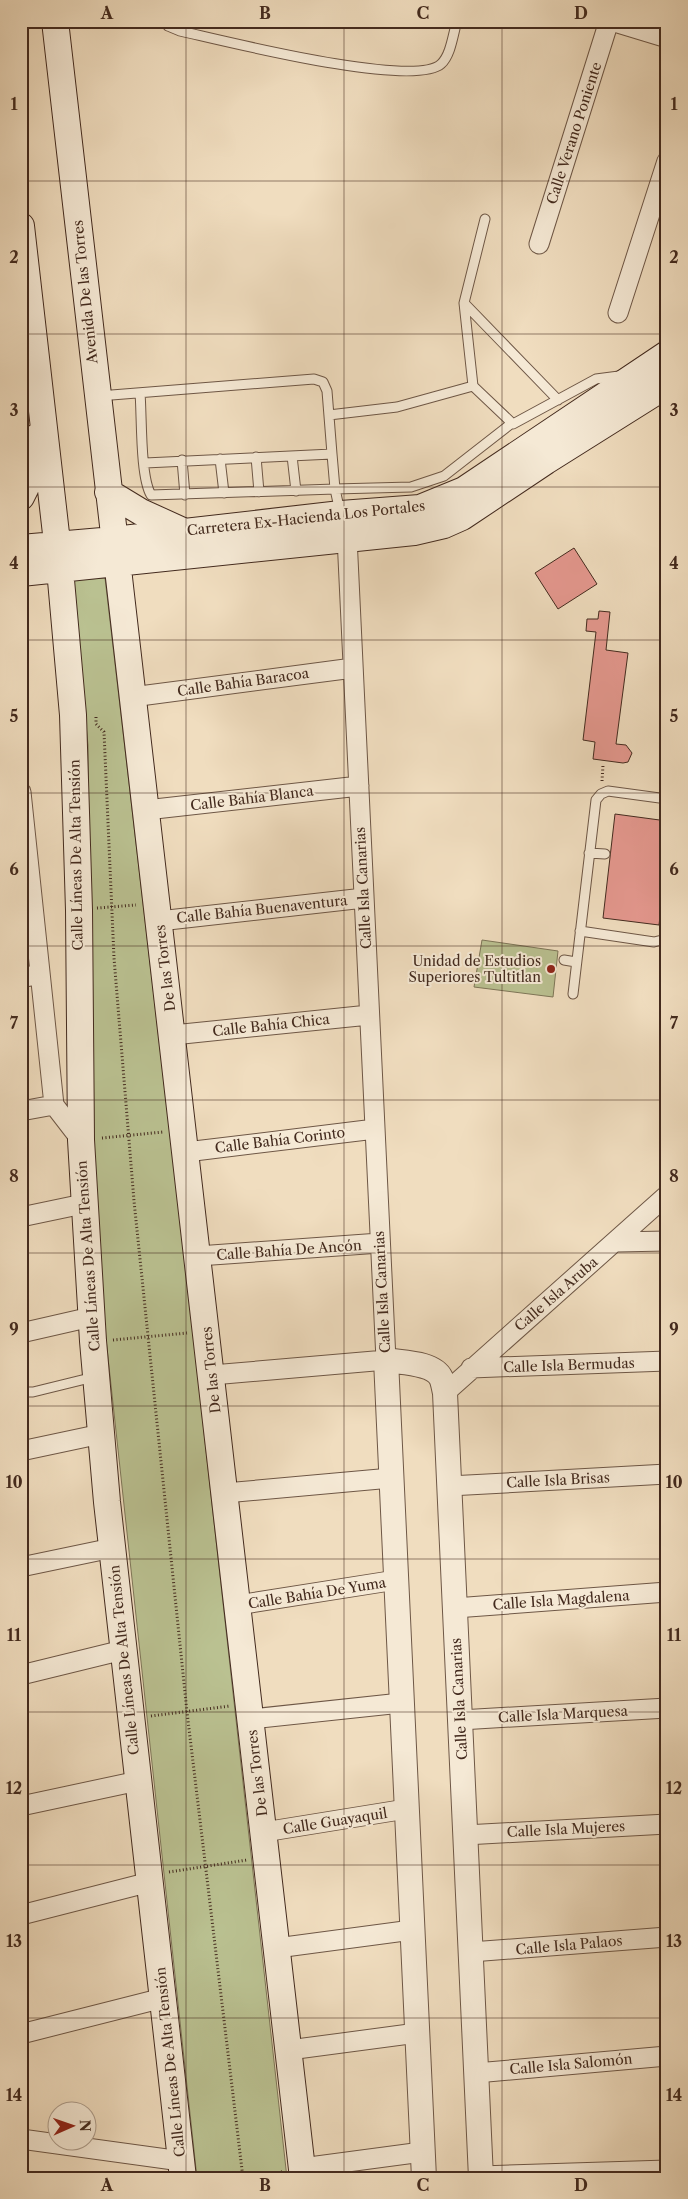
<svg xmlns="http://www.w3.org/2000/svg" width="688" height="2199" viewBox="0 0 688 2199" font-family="'Libre Caslon Text',serif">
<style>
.green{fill:#bac191;stroke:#7e7658}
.building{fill:#e5988f;stroke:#432a1e}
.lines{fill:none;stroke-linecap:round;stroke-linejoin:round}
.service-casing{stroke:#6e5746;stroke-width:11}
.minor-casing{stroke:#6e5746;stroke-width:21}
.tertiary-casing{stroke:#6e5746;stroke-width:26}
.secondary-casing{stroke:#432a1e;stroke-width:28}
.path{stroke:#432a1e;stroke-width:3;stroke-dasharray:1 2.5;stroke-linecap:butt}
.service{stroke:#f5e9d5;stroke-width:9}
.minor{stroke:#f5e9d5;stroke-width:19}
.tertiary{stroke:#f5e9d5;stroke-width:24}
.secondary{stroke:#f5e9d5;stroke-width:26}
.grid{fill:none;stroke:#432a1e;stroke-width:1;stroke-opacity:0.55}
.poi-dot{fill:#8f2418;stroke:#f5e9d5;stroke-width:2}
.labels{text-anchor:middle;stroke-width:4;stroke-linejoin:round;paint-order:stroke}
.street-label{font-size:14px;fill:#432a1e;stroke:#f5e9d5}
.poi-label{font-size:14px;fill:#432a1e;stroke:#f5e9d5;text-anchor:end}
.neatline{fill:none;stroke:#432a1e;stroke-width:2}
.grid-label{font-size:16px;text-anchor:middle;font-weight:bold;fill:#432a1e}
</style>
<rect width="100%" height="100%" fill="#f0ddbf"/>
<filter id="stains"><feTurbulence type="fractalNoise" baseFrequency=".004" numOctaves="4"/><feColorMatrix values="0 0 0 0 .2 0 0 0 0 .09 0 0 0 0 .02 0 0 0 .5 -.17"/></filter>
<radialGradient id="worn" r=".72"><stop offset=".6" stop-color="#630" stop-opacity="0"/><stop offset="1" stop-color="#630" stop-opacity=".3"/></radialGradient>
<!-- green -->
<path class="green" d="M 105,578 L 186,1270 L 287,2178 L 197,2178 L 98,1265 L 91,1065 L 88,745 L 71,580 Z
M 482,940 L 558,951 L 553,997 L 474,987 Z"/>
<!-- building -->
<path class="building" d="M 574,548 L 597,584 L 558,609 L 535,573 Z
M 599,611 L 610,612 L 606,650 L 628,653 L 616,744 L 626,745 L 632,753 L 628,762 L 623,763 L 593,759 L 595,742 L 583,740 L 596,632 L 586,631 L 587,619 L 598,619 Z
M 615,814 L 667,821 L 667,859 L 659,925 L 603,918 Z"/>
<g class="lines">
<!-- service casing -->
<g class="service-casing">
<path id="service" d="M 164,21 L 168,26 L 180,31 C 221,40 413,89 441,64 C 451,55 453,34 457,21
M 168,26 L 200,21
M 464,303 L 558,400
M 473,386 L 464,303 L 485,219
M 140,393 C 142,417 140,476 151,495 L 335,489 L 332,454
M 99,396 L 314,379 L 323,382 L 327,391 L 332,454 L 145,463
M 21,406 L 36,394
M 329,415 L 397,407 L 473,386 L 513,424 L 596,379 L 619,376
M 292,456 L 296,491
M 256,457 L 259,492
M 220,459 L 224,493
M 182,460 L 185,495
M 340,512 L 335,489 L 411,487 L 444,476 L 512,423
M 589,853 L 605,854
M 580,931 L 654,942 L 662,940 L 667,935
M 564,960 L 576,962
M 573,994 L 596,800 L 601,794 L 608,791 L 667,799
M 21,1387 L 24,1392 L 33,1392 L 94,1377"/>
</g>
<!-- minor casing -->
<g class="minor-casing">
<path id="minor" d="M 611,21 L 667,38
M 539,244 L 609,21
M 618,313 L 667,161
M 132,697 L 353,668
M 21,792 L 54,1105 L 81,1140
M 146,810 L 359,786
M 159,921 L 364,898
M 21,978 L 40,974
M 173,1035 L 369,1015
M 21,1111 L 54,1105
M 186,1152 L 375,1129
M 21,1217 L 83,1204
M 616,1242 L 667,1241
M 198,1256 L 380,1243
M 21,1333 L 91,1317
M 471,1368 L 667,1361
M 212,1375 L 386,1360 L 347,537 L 344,528
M 445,1393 L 667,1195
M 21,1451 L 101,1434
M 449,1486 L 667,1474
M 225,1493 L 391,1478
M 21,1567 L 112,1548
M 238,1605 L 396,1580
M 455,1608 L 667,1592
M 21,1675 L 123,1650
M 251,1719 L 401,1703
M 460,1720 L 667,1708
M 21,1806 L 138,1781
M 264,1832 L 406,1809
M 465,1835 L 667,1824
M 21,1915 L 150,1882
M 277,1948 L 412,1930
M 471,1952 L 667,1937
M 21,2034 L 163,1998
M 289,2050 L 417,2033
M 476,2073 L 667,2056
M 21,2139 L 181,2161
M 302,2168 L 422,2152
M 481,2176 L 667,2170"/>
</g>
<!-- tertiary casing -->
<g class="tertiary-casing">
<path id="tertiary" d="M 424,2178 L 386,1360 C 401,1363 433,1362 441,1378 C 443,1382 444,1389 445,1393 L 481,2178"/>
</g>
<!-- secondary casing -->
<g class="secondary-casing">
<path id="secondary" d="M 55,21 L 303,2178
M 21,226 L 60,569 L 73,715 L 79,910 L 81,1140 L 93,1341 L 107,1502 L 183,2178
M 108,492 L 141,512 L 185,532
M 21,497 L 26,487 L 38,436
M 21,548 L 114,540 L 341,514 L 420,508 L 464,490 L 667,354
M 21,573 L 414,532 L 444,525 L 462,517 L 546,461 L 667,385"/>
</g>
<!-- path -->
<path class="path" d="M 96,717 L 96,724 L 104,732 L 114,958 L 134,1201 L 187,1712 L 243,2178
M 602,781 L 603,765
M 97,908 L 136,905
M 102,1138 L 163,1132
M 113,1340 L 187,1333
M 151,1716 L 230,1706
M 169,1872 L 247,1860
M 273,2178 L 283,2171"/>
<!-- service -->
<use href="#service" class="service"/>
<!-- minor -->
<use href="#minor" class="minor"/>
<!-- tertiary -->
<use href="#tertiary" class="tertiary"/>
<!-- secondary -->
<use href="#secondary" class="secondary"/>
</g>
<!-- grid -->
<path class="grid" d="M 186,21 L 186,2178M 344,21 L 344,2178M 502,21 L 502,2178M 21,181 L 667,181M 21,334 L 667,334M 21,487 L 667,487M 21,640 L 667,640M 21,793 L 667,793M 21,946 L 667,946M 21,1100 L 667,1100M 21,1253 L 667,1253M 21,1406 L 667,1406M 21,1559 L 667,1559M 21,1712 L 667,1712M 21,1865 L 667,1865M 21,2018 L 667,2018"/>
<!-- markers -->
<circle class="poi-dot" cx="551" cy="969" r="5"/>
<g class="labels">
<!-- street labels -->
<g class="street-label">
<text transform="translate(574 133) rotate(-72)" y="5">Calle Verano Poniente</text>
<text transform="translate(85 292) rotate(-96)" y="5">Avenida De las Torres</text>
<text transform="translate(306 518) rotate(-6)" y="5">Carretera Ex-Hacienda Los Portales</text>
<text transform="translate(243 682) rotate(-8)" y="5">Calle Bahía Baracoa</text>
<text transform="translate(252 798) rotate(-7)" y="5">Calle Bahía Blanca</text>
<text transform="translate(76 855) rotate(-91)" y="5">Calle Líneas De Alta Tensión</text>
<text transform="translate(363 888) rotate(-93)" y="5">Calle Isla Canarias</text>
<text transform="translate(262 909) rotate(-6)" y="5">Calle Bahía Buenaventura</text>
<text transform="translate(165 968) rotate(-97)" y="5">De las Torres</text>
<text transform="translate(271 1025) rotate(-6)" y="5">Calle Bahía Chica</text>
<text transform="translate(280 1140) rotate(-7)" y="5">Calle Bahía Corinto</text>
<text transform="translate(289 1250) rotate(-4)" y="5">Calle Bahía De Ancón</text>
<text transform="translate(88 1256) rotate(-94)" y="5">Calle Líneas De Alta Tensión</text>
<text transform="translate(382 1292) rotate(-93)" y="5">Calle Isla Canarias</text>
<text transform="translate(556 1294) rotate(-41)" y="5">Calle Isla Aruba</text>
<text transform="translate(569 1365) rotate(-2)" y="5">Calle Isla Bermudas</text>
<text transform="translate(211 1370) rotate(-96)" y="5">De las Torres</text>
<text transform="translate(558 1480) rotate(-3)" y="5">Calle Isla Brisas</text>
<text transform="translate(317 1593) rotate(-9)" y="5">Calle Bahía De Yuma</text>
<text transform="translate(561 1600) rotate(-4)" y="5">Calle Isla Magdalena</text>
<text transform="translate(124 1660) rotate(-96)" y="5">Calle Líneas De Alta Tensión</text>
<text transform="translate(459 1699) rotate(-93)" y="5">Calle Isla Canarias</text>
<text transform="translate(563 1714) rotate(-3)" y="5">Calle Isla Marquesa</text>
<text transform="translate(257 1773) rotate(-97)" y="5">De las Torres</text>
<text transform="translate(335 1821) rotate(-9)" y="5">Calle Guayaquil</text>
<text transform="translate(566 1829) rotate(-3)" y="5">Calle Isla Mujeres</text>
<text transform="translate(569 1945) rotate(-5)" y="5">Calle Isla Palaos</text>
<text transform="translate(170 2062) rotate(-96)" y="5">Calle Líneas De Alta Tensión</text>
<text transform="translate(571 2064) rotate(-5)" y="5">Calle Isla Salomón</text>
</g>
<!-- poi labels -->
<g class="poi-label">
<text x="541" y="966">Unidad de Estudios<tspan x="541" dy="16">Superiores Tultitlan</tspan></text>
</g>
</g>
<!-- margin -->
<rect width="688" height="2199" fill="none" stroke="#f0ddbf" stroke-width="55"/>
<!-- north arrow -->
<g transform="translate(72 2126) rotate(88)"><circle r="24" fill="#f5e9d5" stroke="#ae9d8c"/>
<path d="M0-4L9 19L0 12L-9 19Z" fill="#8f2418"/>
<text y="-8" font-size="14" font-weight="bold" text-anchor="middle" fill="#432a1e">N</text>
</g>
<rect x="28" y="28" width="632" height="2144" class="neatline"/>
<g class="grid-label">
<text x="107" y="19">A</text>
<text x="265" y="19">B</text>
<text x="423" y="19">C</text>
<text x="581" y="19">D</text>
<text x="14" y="110">1</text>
<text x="674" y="110">1</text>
<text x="14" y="263">2</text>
<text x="674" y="263">2</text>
<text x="14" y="416">3</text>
<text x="674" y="416">3</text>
<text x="14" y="569">4</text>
<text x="674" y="569">4</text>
<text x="14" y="722">5</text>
<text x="674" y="722">5</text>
<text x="14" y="875">6</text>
<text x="674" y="875">6</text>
<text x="14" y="1029">7</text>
<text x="674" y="1029">7</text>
<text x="14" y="1182">8</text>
<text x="674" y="1182">8</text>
<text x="14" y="1335">9</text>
<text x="674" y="1335">9</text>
<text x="14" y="1488">10</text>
<text x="674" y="1488">10</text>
<text x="14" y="1641">11</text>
<text x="674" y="1641">11</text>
<text x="14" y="1794">12</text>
<text x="674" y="1794">12</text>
<text x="14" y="1947">13</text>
<text x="674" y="1947">13</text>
<text x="14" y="2101">14</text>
<text x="674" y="2101">14</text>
<text x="107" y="2191">A</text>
<text x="265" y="2191">B</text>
<text x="423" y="2191">C</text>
<text x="581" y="2191">D</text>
</g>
<rect width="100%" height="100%" filter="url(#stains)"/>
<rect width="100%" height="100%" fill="url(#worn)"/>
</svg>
